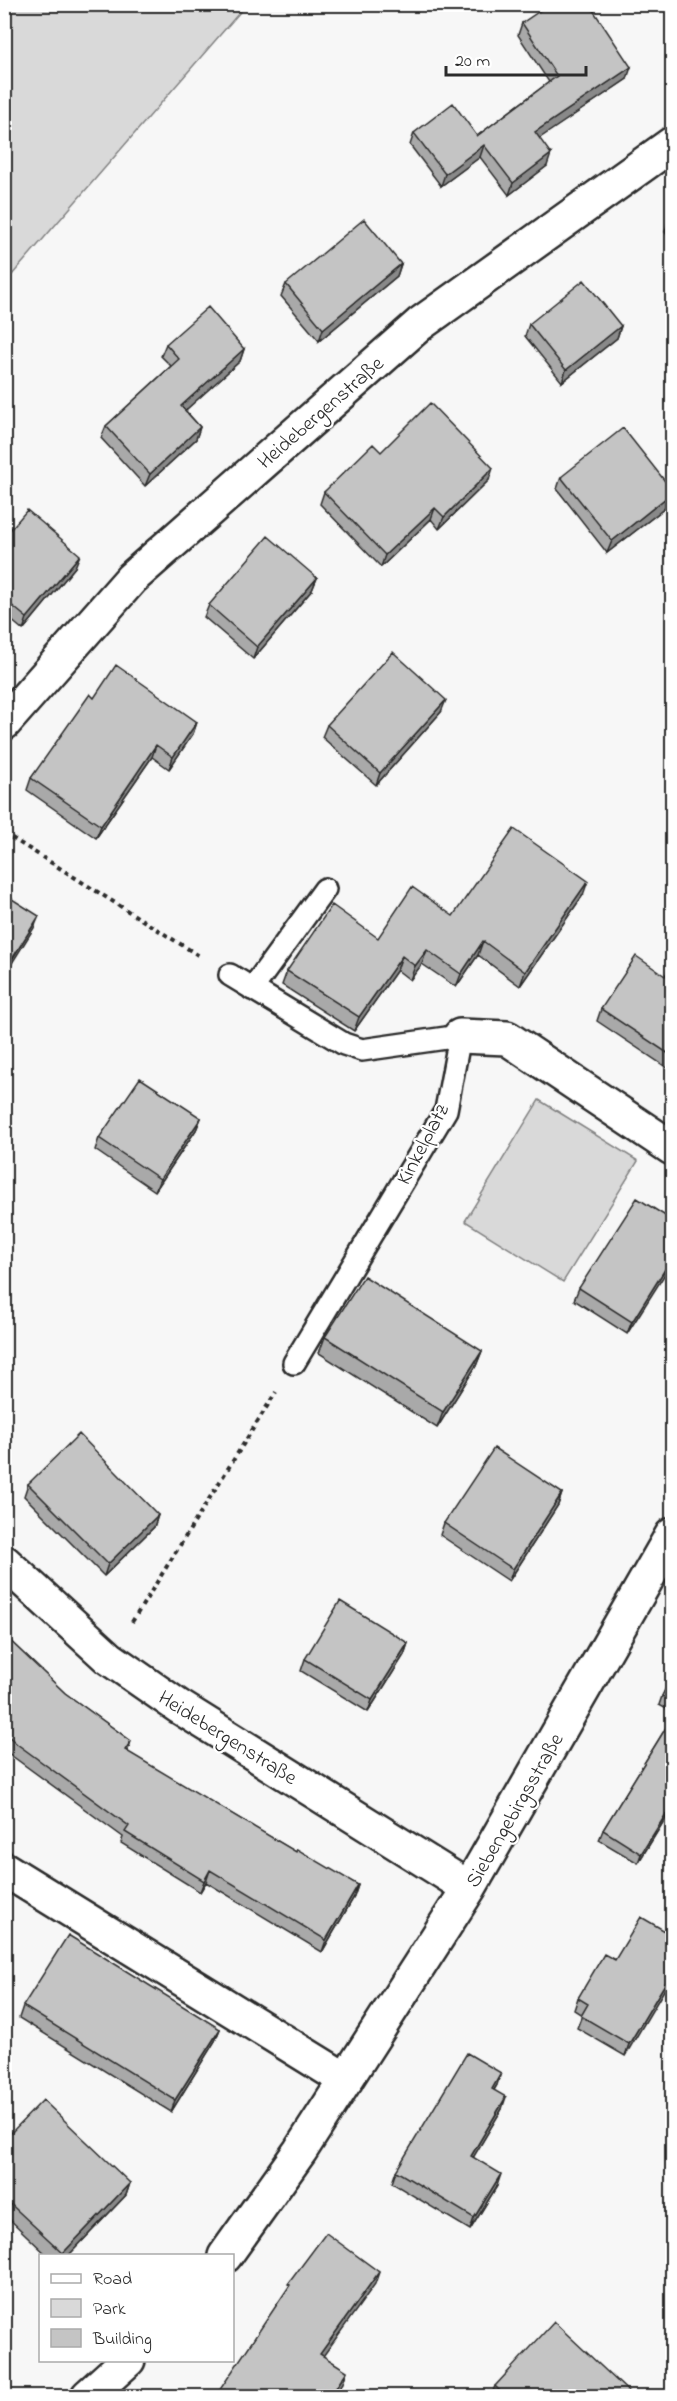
<svg xmlns="http://www.w3.org/2000/svg" width="677" height="2401" viewBox="0 0 677 2401" font-family="'Indie Flower',sans-serif">
<style>
.green{fill:#d9d9d9;stroke:#828282;stroke-width:1.5}
.lines{fill:none;stroke-linecap:round;stroke-linejoin:round}
.service-casing{stroke:#2b2b2b;stroke-width:26}
.minor-casing{stroke:#2b2b2b;stroke-width:38}
.path{stroke:#2b2b2b;stroke-width:4;stroke-dasharray:4.5 4.5;stroke-linecap:butt}
.service{stroke:#fff;stroke-width:21}
.minor{stroke:#fff;stroke-width:33}
.wall{fill:#a9a9a9;stroke:#2b2b2b;stroke-width:1.5}
.shaded-wall{fill:#898989;stroke:#2b2b2b;stroke-width:1.5}
.building{fill:#c4c4c4;stroke:#2b2b2b;stroke-width:1.5}
.labels{text-anchor:middle;stroke-width:4.5;stroke-linejoin:round;paint-order:stroke}
.street-label{font-size:21px;fill:#2b2b2b;stroke:#fff}
</style>
<rect width="100%" height="100%" fill="#f7f7f7"/>
<filter id="ink" filterUnits="userSpaceOnUse"><feTurbulence type="fractalNoise" baseFrequency=".0167" numOctaves="2"/><feDisplacementMap in="SourceGraphic" scale="12" xChannelSelector="R" yChannelSelector="G"/><feConvolveMatrix kernelMatrix="1 2 1 2 8 2 1 2 1" color-interpolation-filters="sRGB"/></filter>
<g filter="url(#ink)">
<!-- green -->
<path class="green" d="M 5,4 L 246,5 L 5,283 L 4,5 Z
M 539,1100 L 638,1161 L 563,1282 L 465,1221 Z"/>
<g class="lines">
<!-- service casing -->
<g class="service-casing">
<path id="service" d="M 230,975 L 344,1044 L 362,1050 L 460,1036 L 446,1110 L 294,1363
M 252,989 L 325,889"/>
</g>
<!-- minor casing -->
<g class="minor-casing">
<path id="minor" d="M 4,723 L 132,578 L 420,324 L 672,144
M 460,1036 L 507,1038 L 672,1148
M 4,1562 L 109,1658 L 178,1706 L 469,1888
M 4,1869 L 346,2080
M 225,2256 L 300,2151 L 469,1888 L 672,1535
M 88,2396 L 128,2360"/>
</g>
<!-- path -->
<path class="path" d="M 4,833 L 201,957
M 132,1622 L 276,1392"/>
<!-- service -->
<use href="#service" class="service"/>
<!-- minor -->
<use href="#minor" class="minor"/>
</g>
<!-- wall -->
<path class="wall" d="M 522,23 L 627,79 L 539,138 L 547,166 L 509,195 L 480,157 L 441,186 L 410,145 L 414,133 L 477,136 L 549,82 L 518,35 Z
M 672,219 L 672,243 L 665,232 L 668,222 Z
M 401,264 L 397,276 L 319,341 L 281,296 L 286,284 Z
M 529,324 L 621,326 L 617,338 L 562,382 L 525,336 Z
M 166,344 L 244,349 L 240,361 L 185,410 L 200,427 L 196,439 L 145,486 L 101,438 L 106,426 L 171,366 L 161,356 Z
M 381,452 L 489,480 L 439,529 L 431,519 L 381,567 L 320,504 L 324,492 Z
M 561,477 L 670,504 L 607,553 L 557,489 Z
M 4,537 L 75,567 L 23,630 L 4,614 Z
M 317,578 L 312,590 L 253,659 L 204,617 L 209,605 Z
M 94,698 L 197,722 L 193,734 L 169,769 L 152,757 L 96,838 L 27,790 L 31,778 Z
M 441,712 L 376,785 L 322,737 L 327,725 Z
M 583,895 L 520,986 L 478,955 L 456,987 L 422,964 L 410,980 L 397,970 L 354,1031 L 282,985 L 287,971 L 378,938 L 453,916 Z
M 672,964 L 672,1071 L 597,1021 L 601,1009 L 665,976 Z
M 201,1118 L 196,1130 L 155,1191 L 95,1150 L 99,1138 Z
M 672,1220 L 627,1334 L 574,1300 L 579,1288 Z
M 325,1337 L 482,1351 L 476,1366 L 437,1428 L 319,1353 Z
M 28,1484 L 158,1515 L 154,1527 L 104,1576 L 24,1496 Z
M 562,1493 L 558,1505 L 509,1581 L 440,1535 L 444,1523 Z
M 4,1635 L 65,1693 L 131,1741 L 127,1752 L 296,1852 L 358,1885 L 354,1897 L 322,1952 L 206,1882 L 200,1892 L 121,1843 L 123,1837 L 12,1756 L 4,1749 Z
M 408,1643 L 404,1655 L 368,1712 L 301,1671 L 305,1659 Z
M 672,1676 L 672,1712 L 659,1705 L 662,1696 Z
M 672,1718 L 672,1819 L 667,1816 L 638,1863 L 599,1840 L 603,1830 Z
M 672,1935 L 625,2056 L 577,2028 L 582,2015 L 574,2010 L 578,1998 L 615,1960 Z
M 23,2006 L 220,2029 L 215,2041 L 171,2112 L 19,2018 Z
M 497,2085 L 494,2090 L 502,2109 L 473,2157 L 497,2186 L 470,2230 L 392,2183 L 396,2171 Z
M 4,2140 L 130,2183 L 126,2195 L 68,2256 L 48,2256 L 4,2214 Z
M 495,2386 L 632,2397 L 496,2397 L 492,2393 Z"/>
<!-- shaded-wall -->
<path class="shaded-wall" d="M 631,67 L 627,79 L 531,144 L 535,132 Z
M 484,145 L 480,157 L 441,186 L 445,174 Z
M 551,154 L 547,166 L 509,195 L 513,183 Z
M 401,264 L 397,276 L 319,341 L 323,329 Z
M 621,326 L 617,338 L 562,382 L 566,370 Z
M 244,349 L 240,361 L 177,418 L 181,406 Z
M 200,427 L 196,439 L 145,486 L 150,474 Z
M 493,468 L 489,480 L 439,529 L 444,517 Z
M 672,493 L 670,504 L 607,553 L 612,541 Z
M 435,508 L 431,519 L 381,567 L 385,555 Z
M 80,555 L 75,567 L 23,630 L 27,618 Z
M 317,578 L 312,590 L 253,659 L 257,647 Z
M 446,700 L 441,712 L 376,785 L 380,773 Z
M 197,722 L 193,734 L 169,769 L 173,757 Z
M 156,745 L 152,757 L 96,838 L 101,826 Z
M 588,881 L 583,895 L 520,986 L 525,972 Z
M 39,916 L 34,928 L 4,976 L 7,967 Z
M 483,941 L 478,955 L 456,987 L 461,974 Z
M 427,950 L 422,964 L 410,980 L 415,966 Z
M 402,956 L 397,970 L 354,1031 L 359,1017 Z
M 201,1118 L 196,1130 L 155,1191 L 160,1179 Z
M 672,1258 L 672,1263 L 627,1334 L 632,1322 Z
M 482,1351 L 476,1366 L 437,1428 L 443,1412 Z
M 562,1493 L 558,1505 L 509,1581 L 513,1569 Z
M 158,1515 L 154,1527 L 104,1576 L 108,1564 Z
M 408,1643 L 404,1655 L 368,1712 L 372,1700 Z
M 131,1741 L 127,1753 L 125,1750 Z
M 671,1806 L 667,1816 L 638,1863 L 641,1854 Z
M 210,1870 L 206,1882 L 200,1892 L 204,1881 Z
M 358,1885 L 354,1897 L 322,1952 L 326,1940 Z
M 672,1972 L 672,1977 L 625,2056 L 629,2044 Z
M 220,2029 L 215,2041 L 171,2112 L 175,2100 Z
M 501,2073 L 497,2085 L 487,2101 L 492,2089 Z
M 506,2097 L 502,2109 L 467,2168 L 471,2156 Z
M 501,2174 L 497,2186 L 470,2230 L 474,2218 Z
M 130,2183 L 126,2195 L 68,2256 L 62,2256 L 63,2253 Z
M 379,2272 L 375,2284 L 316,2366 L 320,2354 Z
M 347,2371 L 343,2383 L 334,2397 L 330,2397 Z"/>
<!-- building -->
<path class="building" d="M 550,4 L 589,4 L 631,67 L 535,132 L 551,154 L 513,183 L 484,145 L 445,174 L 414,133 L 453,103 L 477,136 L 557,76 L 522,23 Z
M 364,219 L 401,264 L 323,329 L 286,284 Z
M 672,219 L 672,227 L 668,222 Z
M 584,280 L 621,326 L 566,370 L 529,324 Z
M 208,307 L 244,349 L 181,406 L 200,427 L 150,474 L 106,426 L 179,359 L 166,344 Z
M 430,403 L 493,468 L 444,517 L 435,508 L 385,555 L 324,492 L 373,444 L 381,452 Z
M 623,428 L 672,490 L 672,493 L 612,541 L 561,477 Z
M 27,510 L 80,555 L 27,618 L 4,599 L 4,537 Z
M 268,536 L 317,578 L 257,647 L 209,605 Z
M 393,652 L 446,700 L 380,773 L 327,725 Z
M 116,665 L 197,722 L 173,757 L 156,745 L 101,826 L 31,778 L 90,694 L 94,698 Z
M 514,829 L 588,881 L 525,972 L 483,941 L 461,974 L 427,950 L 415,966 L 402,956 L 359,1017 L 287,971 L 332,905 L 378,938 L 412,887 L 453,916 Z
M 4,894 L 39,916 L 7,967 L 4,965 Z
M 636,956 L 665,976 L 672,964 L 672,1056 L 601,1009 Z
M 4,1036 L 11,1038 L 4,1059 Z
M 140,1078 L 201,1118 L 160,1179 L 99,1138 Z
M 637,1198 L 672,1220 L 672,1258 L 632,1322 L 579,1288 Z
M 364,1276 L 482,1351 L 443,1412 L 325,1337 Z
M 79,1434 L 158,1515 L 108,1564 L 28,1484 Z
M 494,1448 L 562,1493 L 513,1569 L 444,1523 Z
M 340,1601 L 408,1643 L 372,1700 L 305,1659 Z
M 4,1635 L 65,1693 L 131,1741 L 125,1750 L 296,1852 L 297,1849 L 358,1885 L 326,1940 L 210,1870 L 204,1881 L 125,1832 L 129,1826 L 17,1744 L 4,1732 Z
M 672,1676 L 672,1701 L 662,1696 Z
M 672,1718 L 672,1807 L 671,1806 L 641,1854 L 603,1830 Z
M 641,1917 L 672,1935 L 672,1972 L 629,2044 L 581,2016 L 588,2004 L 578,1998 L 604,1954 L 615,1960 Z
M 68,1935 L 220,2029 L 175,2100 L 23,2006 Z
M 467,2053 L 501,2073 L 492,2089 L 506,2097 L 471,2156 L 501,2174 L 474,2218 L 396,2171 Z
M 43,2100 L 130,2183 L 63,2253 L 4,2198 L 4,2140 Z
M 326,2233 L 379,2272 L 320,2354 L 347,2371 L 330,2397 L 215,2397 L 290,2285 L 288,2284 Z
M 554,2322 L 633,2396 L 632,2397 L 506,2397 L 495,2386 Z"/>
</g>
<g class="labels">
<!-- street labels -->
<g class="street-label">
<text transform="translate(320 412) rotate(-41)" y="7">Heidebergenstraße</text>
<text transform="translate(422 1144) rotate(-62)" y="7">Kinkelplatz</text>
<text transform="translate(228 1737) rotate(32)" y="7">Heidebergenstraße</text>
<text transform="translate(514 1810) rotate(-60)" y="7">Siebengebirgsstraße</text>
</g>
</g>
<!-- margin -->
<rect width="677" height="2401" fill="none" stroke="#fff" stroke-width="24"/>
<rect x="12" y="12" width="653" height="2377" fill="none" stroke="#2b2b2b" stroke-width="2" filter="url(#ink)"/>
<!-- legend -->
<rect x="39" y="2254" width="195" height="108" fill="#ffffff" stroke="#aaaaaa" stroke-width="1.5"/>
<rect x="51" y="2274" width="30" height="9" fill="#ffffff" stroke="#aaaaaa" stroke-width="1.5"/>
<text x="93" y="2284" font-size="18" fill="#2b2b2b">Road</text>
<rect x="51" y="2299" width="30" height="18" fill="#d9d9d9" stroke="#aaaaaa" stroke-width="1.5"/>
<text x="93" y="2314" font-size="18" fill="#2b2b2b">Park</text>
<rect x="51" y="2329" width="30" height="18" fill="#c4c4c4" stroke="#aaaaaa" stroke-width="1.5"/>
<text x="93" y="2344" font-size="18" fill="#2b2b2b">Building</text>
<!-- scale -->
<path d="M446 66v9h140v-9" fill="none" stroke="#2b2b2b" stroke-width="3"/>
<text x="455" y="66" font-size="18" fill="#2b2b2b" stroke="#ffffff" stroke-width="4.5" paint-order="stroke">20 m</text>
</svg>
